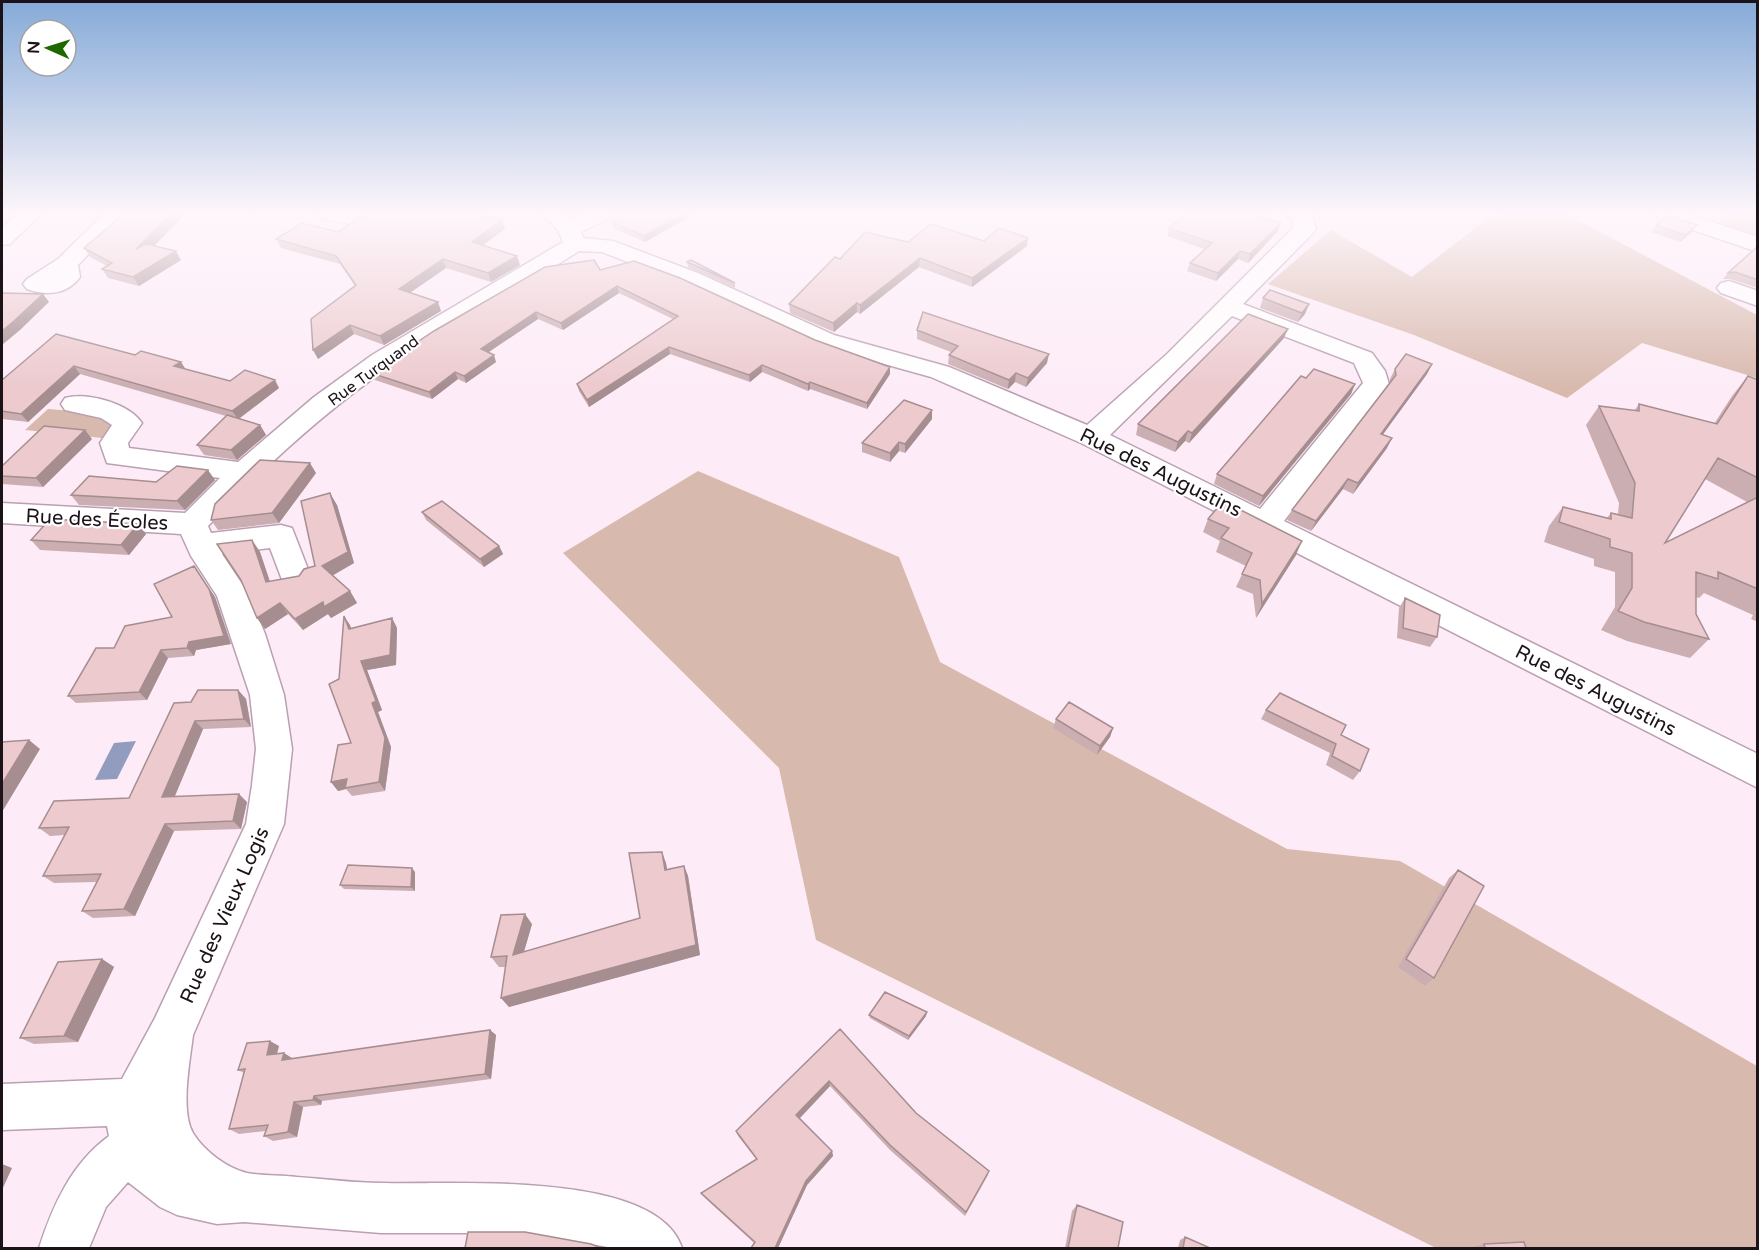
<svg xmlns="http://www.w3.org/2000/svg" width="1759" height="1250" viewBox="0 0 1759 1250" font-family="'Varela Round',sans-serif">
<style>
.green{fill:#d8b9ad}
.water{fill:#929cbf}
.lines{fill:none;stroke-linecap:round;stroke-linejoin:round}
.minor-casing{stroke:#baa0b2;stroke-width:3}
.minor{fill:#fff;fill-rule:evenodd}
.wall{fill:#cbaeb1;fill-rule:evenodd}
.shaded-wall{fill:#a58d90}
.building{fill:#eccace;stroke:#a58d90;stroke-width:1.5}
.labels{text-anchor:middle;stroke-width:4.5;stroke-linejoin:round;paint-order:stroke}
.far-street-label{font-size:16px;fill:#1c1319;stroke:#fff}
.street-label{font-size:20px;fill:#1c1319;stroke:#fff}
</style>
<rect width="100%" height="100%" fill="#fdecf7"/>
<!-- green -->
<path class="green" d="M 1503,213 L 1564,213 L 1757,315 L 1757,378 L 1642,343 L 1567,398 L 1414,335 L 1268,284 L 1331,230 L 1412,277 L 1487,219 Z
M 1725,213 L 1757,213 L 1757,243 L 1715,227 Z
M 48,409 C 71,411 99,410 115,427 L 102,438 L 25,430 Z
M 698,471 L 899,557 L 940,662 L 1287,849 L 1400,861 L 1757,1066 L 1757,1248 L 1436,1248 L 816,940 L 779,768 L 563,553 Z"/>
<!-- water -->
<path class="water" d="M 136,741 L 117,779 L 95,780 L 114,743 Z"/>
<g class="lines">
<!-- minor casing -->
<g class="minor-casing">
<path id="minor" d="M 19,213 L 42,213 L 10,244 L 2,245 L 2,228 Z
M 105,213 L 128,213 L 78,265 L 80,277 C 67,295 46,296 27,289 L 23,284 L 27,279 L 58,259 Z
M 319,213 L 379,213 C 365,232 341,222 322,218 Z
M 541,213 L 563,213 L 572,219 L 585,213 L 611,213 L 609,218 L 581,232 L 583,238 L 613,241 L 698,273 L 834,335 L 949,367 L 1087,425 L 1167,354 L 1294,227 L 1293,220 L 1284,213 L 1311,213 L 1316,228 L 1313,233 L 1243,304 L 1372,353 L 1385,371 L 1389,384 L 1284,521 L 1758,754 L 1758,788 L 1081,443 L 931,377 L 816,345 L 682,283 L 602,252 L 579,251 C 517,291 449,324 389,367 C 323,413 263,468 208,526 L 211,533 L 281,525 L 292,528 L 311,577 L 306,585 L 295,589 L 284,585 L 270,548 L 222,554 L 248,593 L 265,634 L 284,695 L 292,749 L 284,824 L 193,1035 C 190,1060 180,1111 193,1133 C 204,1151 227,1168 247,1173 C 263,1176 281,1175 297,1177 C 325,1179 354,1183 383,1183 C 451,1185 657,1169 682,1248 L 613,1248 L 531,1233 L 381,1233 L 244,1222 L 217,1224 L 177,1215 L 160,1207 L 128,1182 L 106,1207 L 89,1248 L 39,1248 C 53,1205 71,1164 109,1136 L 107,1126 L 2,1130 L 2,1084 L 122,1079 L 155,1018 L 246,824 L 252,785 L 256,749 L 250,695 L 217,596 L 191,556 L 181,534 L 2,523 L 2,503 L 185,513 L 220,478 L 107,463 L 100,443 L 112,425 L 101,418 L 65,410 L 61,404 L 65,398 C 87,392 128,403 142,423 L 128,443 L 129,448 L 238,462 L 314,397 L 372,355 L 563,242 L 558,230 ZM 1232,316 L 1354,363 L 1363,383 L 1260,509 L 1110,435 Z
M 1654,213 L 1684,213 L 1758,237 L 1758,252 L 1657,218 Z
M 1729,281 L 1758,291 L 1758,306 L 1721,293 L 1717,288 L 1721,283 Z"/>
</g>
<!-- minor -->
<use href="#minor" class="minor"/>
</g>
<!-- wall -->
<path class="wall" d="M 125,213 L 186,213 L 155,245 L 181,260 L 139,286 L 108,278 L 102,269 L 107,266 L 90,257 L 84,248 Z
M 629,213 L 696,213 L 645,242 L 613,228 L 612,222 Z
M 502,220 L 505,229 L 482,245 L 520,265 L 491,282 L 446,268 L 410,293 L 441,311 L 384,345 L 354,334 L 318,359 L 355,286 L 340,264 L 281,248 L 276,239 L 338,232 Z
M 1656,225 L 1692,232 L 1680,242 L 1651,232 Z
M 1169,228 L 1278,231 L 1248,263 L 1238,259 L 1216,281 L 1187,271 L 1190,263 L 1204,249 L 1167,236 Z
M 1028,238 L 1027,246 L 972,287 L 919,267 L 860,314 L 857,312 L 834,332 L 790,313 L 789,304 L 840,259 L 908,242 L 984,241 Z
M 1758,246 L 1758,288 L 1730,279 L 1723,279 L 1728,273 Z
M 691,260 L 735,283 L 735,288 L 688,267 L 687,262 Z
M 600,270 L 890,374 L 867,409 L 810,389 L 808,391 L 762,372 L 750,382 L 670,354 L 589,407 L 579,391 L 577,384 L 673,319 L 619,293 L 563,330 L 538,319 L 488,352 L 496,362 L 466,383 L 458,379 L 432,399 L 375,380 L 371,373 Z
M 1263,298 L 1305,314 L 1298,322 L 1260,308 Z
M 917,330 L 1047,363 L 1026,387 L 1015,382 L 1008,389 L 948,364 L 949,355 L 951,352 L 917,339 Z
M 1284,338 L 1189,443 L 1185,441 L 1175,452 L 1136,435 L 1138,424 Z
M 135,355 L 181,362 L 185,369 L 230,381 L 279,388 L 239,419 L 260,425 L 266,435 L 237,460 L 204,455 L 197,445 L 226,416 L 80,374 L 28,422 L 2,419 L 2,380 Z
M 1432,364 L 1427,374 L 1382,435 L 1387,448 L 1353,494 L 1343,489 L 1311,531 L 1287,520 L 1292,510 L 1390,382 L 1390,379 L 1395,369 Z
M 1748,376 L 1758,380 L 1758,622 L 1751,619 L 1753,615 L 1704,593 L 1699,598 L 1696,597 L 1696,614 L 1709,639 L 1690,658 L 1627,641 L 1601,630 L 1615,607 L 1615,572 L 1594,566 L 1594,559 L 1544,542 L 1549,526 L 1563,507 L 1607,518 L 1611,513 L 1618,514 L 1619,503 L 1586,425 L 1599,406 L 1634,411 L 1639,404 L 1714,424 L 1732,396 ZM 1705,479 L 1747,502 L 1665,543 Z
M 1306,378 L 1355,384 L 1351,394 L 1259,506 L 1214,484 L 1217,474 Z
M 932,419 L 905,453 L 899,451 L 890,462 L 862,452 L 862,443 Z
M 92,439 L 43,487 L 2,484 L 2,466 Z
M 316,473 L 279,523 L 218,530 L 211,520 Z
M 215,480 L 185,510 L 79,505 L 71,495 L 156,482 Z
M 337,505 L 354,563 L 333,575 L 350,591 L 357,603 L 331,618 L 328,614 L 303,630 L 288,614 L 265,629 L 257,618 L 252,540 L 260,552 L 270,582 L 299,576 L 315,566 Z
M 422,512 L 499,546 L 503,554 L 484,567 L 426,520 Z
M 1208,519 L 1296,555 L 1256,618 L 1253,594 L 1236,587 L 1246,566 L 1216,552 L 1220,541 L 1203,532 Z
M 138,524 L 146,534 L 129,555 L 40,550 L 31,540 Z
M 194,566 L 215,597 L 231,644 L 196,650 L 194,656 L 168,658 L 147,700 L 76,703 L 68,696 L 114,648 L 172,617 Z
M 1405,598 L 1437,637 L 1430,647 L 1397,638 L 1399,608 Z
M 344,616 L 351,629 L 392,618 L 397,628 L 396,665 L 367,670 L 382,710 L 378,712 L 391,747 L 385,791 L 352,796 L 346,789 L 338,791 L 331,782 L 351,743 L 339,679 Z
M 238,690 L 246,699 L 251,727 L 203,729 L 175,796 L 247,802 L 241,829 L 174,831 L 135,916 L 93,918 L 82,911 L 97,882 L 54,883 L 43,876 L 65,835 L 50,836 L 39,828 L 129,798 L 191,702 Z
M 1266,710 L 1341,735 L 1360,771 L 1353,780 L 1326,765 L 1330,753 L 1261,719 Z
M 1056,719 L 1113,728 L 1110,737 L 1097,755 L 1053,728 Z
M 666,863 L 667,870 L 684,866 L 688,876 L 700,955 L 509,1007 L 501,998 L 506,967 L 499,967 L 491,957 L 532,924 L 524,952 L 640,918 Z
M 1458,870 L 1434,978 L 1425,986 L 1398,967 L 1449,878 Z
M 415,872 L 415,891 L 344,889 L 340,885 Z
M 102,959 L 114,967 L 78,1042 L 34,1044 L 20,1038 Z
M 869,1015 L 926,1016 L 908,1040 L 870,1018 Z
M 840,1029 L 916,1113 L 988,1175 L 965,1216 L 890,1150 L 830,1086 L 800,1118 L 832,1151 L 833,1156 L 807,1185 L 778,1248 L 751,1248 L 754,1243 L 704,1197 L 701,1193 L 756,1159 L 738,1136 L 736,1131 Z
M 490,1030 L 496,1035 L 491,1079 L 322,1101 L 321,1105 L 303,1107 L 297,1137 L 273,1141 L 264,1136 L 266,1131 L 239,1134 L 229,1129 L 244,1073 L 238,1070 L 279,1046 L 277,1054 L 292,1059 Z
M 1077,1205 L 1118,1248 L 1065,1248 L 1072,1211 Z
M 1185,1237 L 1210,1248 L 1178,1248 L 1180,1240 Z
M 1484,1244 L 1526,1248 L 1469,1248 Z"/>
<!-- shaded-wall -->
<path class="shaded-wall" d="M 172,213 L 186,213 L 142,258 L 136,249 Z
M 683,213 L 696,213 L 645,242 L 644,236 Z
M 502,220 L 505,229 L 475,251 L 472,242 Z
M 1281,223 L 1278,231 L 1248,263 L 1250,254 Z
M 1697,225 L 1692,232 L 1680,242 L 1685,235 Z
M 1028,238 L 1027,246 L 972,287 L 972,278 Z
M 176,251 L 181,260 L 139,286 L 133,277 Z
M 1240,251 L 1238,259 L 1216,281 L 1218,273 Z
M 517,256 L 520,265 L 491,282 L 488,273 Z
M 920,258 L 919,267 L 860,314 L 860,305 Z
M 443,259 L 446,268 L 402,298 L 399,289 Z
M 617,286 L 619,293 L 563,330 L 561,323 Z
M 43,294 L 49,302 L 20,330 L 2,345 L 2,331 Z
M 438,302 L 441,311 L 384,345 L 380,336 Z
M 857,303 L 857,312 L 834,332 L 833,323 Z
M 1309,304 L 1305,314 L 1298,322 L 1302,313 Z
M 536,312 L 538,319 L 483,356 L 481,349 Z
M 350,325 L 354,334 L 318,359 L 313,350 Z
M 1288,329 L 1284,338 L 1189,443 L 1192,433 Z
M 669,347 L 670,354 L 589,407 L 587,400 Z
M 1049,354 L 1047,363 L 1026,387 L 1028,378 Z
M 494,355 L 496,362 L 466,383 L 464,376 Z
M 181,362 L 186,370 L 174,366 Z
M 1432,364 L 1427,374 L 1376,444 L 1381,434 Z
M 762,365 L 762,372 L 750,382 L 749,375 Z
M 74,366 L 80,374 L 28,422 L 21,414 Z
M 890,367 L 890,374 L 867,409 L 867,403 Z
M 455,372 L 458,379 L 432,399 L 429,392 Z
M 1016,373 L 1015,382 L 1008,389 L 1009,380 Z
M 275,380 L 279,388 L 238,419 L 232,411 Z
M 810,382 L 810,389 L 808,391 L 808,384 Z
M 1355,384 L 1351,394 L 1259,506 L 1263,496 Z
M 932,410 L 932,419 L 905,453 L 905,444 Z
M 260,425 L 266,435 L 237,460 L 231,450 Z
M 85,430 L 92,439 L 43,487 L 36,478 Z
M 1188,431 L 1185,441 L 1175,452 L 1178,442 Z
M 1392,438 L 1387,448 L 1353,494 L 1358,483 Z
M 899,442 L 899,451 L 890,462 L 890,453 Z
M 310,463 L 316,473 L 279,523 L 272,513 Z
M 208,470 L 215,480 L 185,510 L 177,501 Z
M 1348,479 L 1343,489 L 1311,531 L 1316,521 Z
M 330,493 L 337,505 L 354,563 L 330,577 L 322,566 Z
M 138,524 L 146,534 L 129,555 L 121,545 Z
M 252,540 L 260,552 L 274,594 L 266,582 Z
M 1302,541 L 1296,555 L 1256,618 L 1262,604 Z
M 499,546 L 503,554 L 484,567 L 480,559 Z
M 194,566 L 215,597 L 231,644 L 196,650 L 194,656 L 187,648 Z
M 350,591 L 357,603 L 331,618 L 328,614 L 303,630 L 295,619 L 323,602 Z
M 280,603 L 288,614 L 265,629 L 257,618 Z
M 344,616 L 350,625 L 355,639 L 349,629 Z
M 392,618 L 397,628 L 396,665 L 367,670 L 382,710 L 378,712 L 391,747 L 385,791 L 379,782 L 372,703 L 361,661 Z
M 161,650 L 168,658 L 147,700 L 139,692 Z
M 238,690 L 246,699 L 251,727 L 244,719 Z
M 195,721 L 203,729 L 171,805 L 162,797 Z
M 1113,728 L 1110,737 L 1097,755 L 1100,746 Z
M 29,740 L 40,749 L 2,812 L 2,784 Z
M 347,779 L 345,788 L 346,789 L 338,791 L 331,782 Z
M 239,794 L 247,802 L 241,829 L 233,821 Z
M 165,824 L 174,831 L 135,916 L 124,909 Z
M 662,852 L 666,863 L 669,881 L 665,870 Z
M 684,866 L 688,876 L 700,955 L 509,1007 L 501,998 L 696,945 Z
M 412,868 L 415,872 L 415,891 L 411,887 Z
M 525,914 L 532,924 L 520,965 L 513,955 Z
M 102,959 L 114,967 L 78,1042 L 64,1036 Z
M 927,1012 L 926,1016 L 908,1040 L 909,1036 Z
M 490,1030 L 496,1035 L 491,1079 L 485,1074 Z
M 270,1041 L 279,1046 L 275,1060 L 267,1055 Z
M 284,1053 L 292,1058 L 282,1060 Z
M 829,1081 L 830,1086 L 798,1120 L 796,1115 Z
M 314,1096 L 322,1101 L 321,1105 L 313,1100 Z
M 294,1102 L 303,1107 L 297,1137 L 288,1132 Z
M 832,1151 L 833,1156 L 807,1185 L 778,1248 L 775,1248 L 806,1181 Z
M 2,1164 L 12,1168 L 2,1190 Z"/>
<!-- building -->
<path class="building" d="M 125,213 L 172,213 L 136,249 L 146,244 L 176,251 L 133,277 L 102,269 L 112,263 L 84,248 Z
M 367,213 L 470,213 L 502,220 L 472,242 L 517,256 L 488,273 L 443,259 L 399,289 L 438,302 L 380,336 L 350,325 L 313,350 L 311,319 L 356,285 L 336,256 L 276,239 L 302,223 L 338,232 Z
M 629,213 L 683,213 L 644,236 L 612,222 Z
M 1187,213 L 1249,213 L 1281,223 L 1250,254 L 1240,251 L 1218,273 L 1190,263 L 1212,243 L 1169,228 Z
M 1668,215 L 1697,225 L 1685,235 L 1656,225 Z
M 931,224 L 984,241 L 999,228 L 1028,238 L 972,278 L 920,258 L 860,305 L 857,303 L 833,323 L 789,304 L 835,257 L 840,259 L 865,232 L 908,242 Z
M 1758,246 L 1758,280 L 1735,272 L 1728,273 Z
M 594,260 L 600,270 L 634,261 L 680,278 L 815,340 L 890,367 L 867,403 L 810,382 L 808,384 L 762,365 L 749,375 L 669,347 L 587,400 L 577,384 L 678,316 L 617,286 L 561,323 L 536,312 L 481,349 L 494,355 L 464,376 L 455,372 L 429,392 L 371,373 L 434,331 L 545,267 Z
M 691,260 L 735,283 L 687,262 Z
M 1270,290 L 1309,304 L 1302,313 L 1263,298 Z
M 2,293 L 43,294 L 14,321 L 2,331 Z
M 923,312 L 1049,354 L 1028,378 L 1016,373 L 1009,380 L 949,355 L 958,346 L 917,330 Z
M 1248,314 L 1288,329 L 1192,433 L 1188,431 L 1178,442 L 1138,424 Z
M 56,334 L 135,355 L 141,351 L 181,362 L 174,366 L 230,381 L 245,370 L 275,380 L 232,411 L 74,366 L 21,414 L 2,411 L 2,380 Z
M 1406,354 L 1432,364 L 1381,434 L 1392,438 L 1358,483 L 1348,479 L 1316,521 L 1292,510 L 1396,375 L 1395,369 Z
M 1314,369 L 1355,384 L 1263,496 L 1217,474 L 1301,376 L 1306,378 Z
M 1748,376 L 1758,380 L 1758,478 L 1718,458 L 1665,543 L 1758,497 L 1758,589 L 1718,572 L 1718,579 L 1696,572 L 1696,614 L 1709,639 L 1644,622 L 1618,611 L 1632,588 L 1632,553 L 1610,547 L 1610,539 L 1559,522 L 1563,507 L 1611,519 L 1611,513 L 1632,518 L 1635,483 L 1599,406 L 1639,411 L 1639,404 L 1717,424 Z
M 904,400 L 932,410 L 905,444 L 899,442 L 890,453 L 862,443 Z
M 227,415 L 260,425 L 231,450 L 197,445 Z
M 44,426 L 85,430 L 36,478 L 2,476 L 2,466 Z
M 260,460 L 310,463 L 272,513 L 211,520 L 215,504 Z
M 177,466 L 208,470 L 177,501 L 71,495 L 89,476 L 156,482 Z
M 330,493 L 348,552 L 322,566 L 350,591 L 324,607 L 323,602 L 295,619 L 280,603 L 257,618 L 241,580 L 217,544 L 252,540 L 266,582 L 299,576 L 304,569 L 315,566 L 301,501 Z
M 442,501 L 499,546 L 480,559 L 422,512 Z
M 1223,501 L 1302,541 L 1262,604 L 1260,580 L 1242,574 L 1252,553 L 1221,538 L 1229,528 L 1208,519 Z
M 50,519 L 138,524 L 121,545 L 31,540 Z
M 194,566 L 209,589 L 224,636 L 189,642 L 187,648 L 161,650 L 139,692 L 68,696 L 96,648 L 114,648 L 125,626 L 172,617 L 154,584 Z
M 1405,598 L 1440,615 L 1437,637 L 1403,628 Z
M 344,616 L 349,629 L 392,618 L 390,655 L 361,661 L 376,701 L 372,703 L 385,738 L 379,782 L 345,788 L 347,779 L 331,782 L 338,745 L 351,743 L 329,684 L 339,679 Z
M 198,690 L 238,690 L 244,719 L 195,721 L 162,797 L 239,794 L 233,821 L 165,824 L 124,909 L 82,911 L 101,874 L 43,876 L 69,827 L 39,828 L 54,801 L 129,798 L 174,703 L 191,702 Z
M 1280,693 L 1346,725 L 1341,735 L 1369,749 L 1360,771 L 1332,756 L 1336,744 L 1266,710 Z
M 1069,702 L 1113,728 L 1100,746 L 1056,719 Z
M 29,740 L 2,784 L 2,742 Z
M 662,852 L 665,870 L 684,866 L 696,945 L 501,998 L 507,956 L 491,957 L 501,915 L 525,914 L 513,955 L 640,918 L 629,853 Z
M 348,865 L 412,868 L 411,887 L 340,885 Z
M 1458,870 L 1484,886 L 1434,978 L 1406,959 Z
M 102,959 L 64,1036 L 20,1038 L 58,962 Z
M 885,992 L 927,1012 L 909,1036 L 869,1015 Z
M 840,1029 L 916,1113 L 989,1171 L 966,1212 L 890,1145 L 829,1081 L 796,1115 L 832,1151 L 806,1181 L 775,1248 L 751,1248 L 755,1242 L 701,1193 L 757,1159 L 736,1131 Z
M 490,1030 L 485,1074 L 314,1096 L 313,1100 L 294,1102 L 288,1132 L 264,1136 L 268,1125 L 229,1129 L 245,1069 L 238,1070 L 247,1043 L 270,1041 L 267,1055 L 284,1053 L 282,1060 Z
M 1077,1205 L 1123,1222 L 1118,1248 L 1068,1248 Z
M 468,1232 L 525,1232 L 591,1244 L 601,1248 L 465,1248 Z
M 1185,1237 L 1210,1248 L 1183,1248 Z
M 1524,1242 L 1526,1248 L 1485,1248 L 1484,1244 Z"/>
<!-- sky -->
<linearGradient id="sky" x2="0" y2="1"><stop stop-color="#85aad8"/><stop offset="0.55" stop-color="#fef6fb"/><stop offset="1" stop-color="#fef6fb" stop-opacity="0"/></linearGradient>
<rect width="1759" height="388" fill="url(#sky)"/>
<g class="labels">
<!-- far-street labels -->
<g class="far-street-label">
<text transform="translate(373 370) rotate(-36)" y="6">Rue Turquand</text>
</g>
<!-- street labels -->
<g class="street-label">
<text transform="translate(1161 472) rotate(26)" y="7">Rue des Augustins</text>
<text transform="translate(97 519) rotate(3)" y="7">Rue des Écoles</text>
<text transform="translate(1596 690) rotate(27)" y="7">Rue des Augustins</text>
<text transform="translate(224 915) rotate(-66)" y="7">Rue des Vieux Logis</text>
</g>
</g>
<!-- border -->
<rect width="1759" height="1250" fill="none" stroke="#1c1319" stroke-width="6"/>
<!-- north arrow -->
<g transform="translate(48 48) rotate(273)"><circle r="28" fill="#ffffff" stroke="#a4a1a3" stroke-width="1.5"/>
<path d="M0-4.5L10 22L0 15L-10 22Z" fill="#1f6801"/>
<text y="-9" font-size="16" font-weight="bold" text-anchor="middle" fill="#1c1319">N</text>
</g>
</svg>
